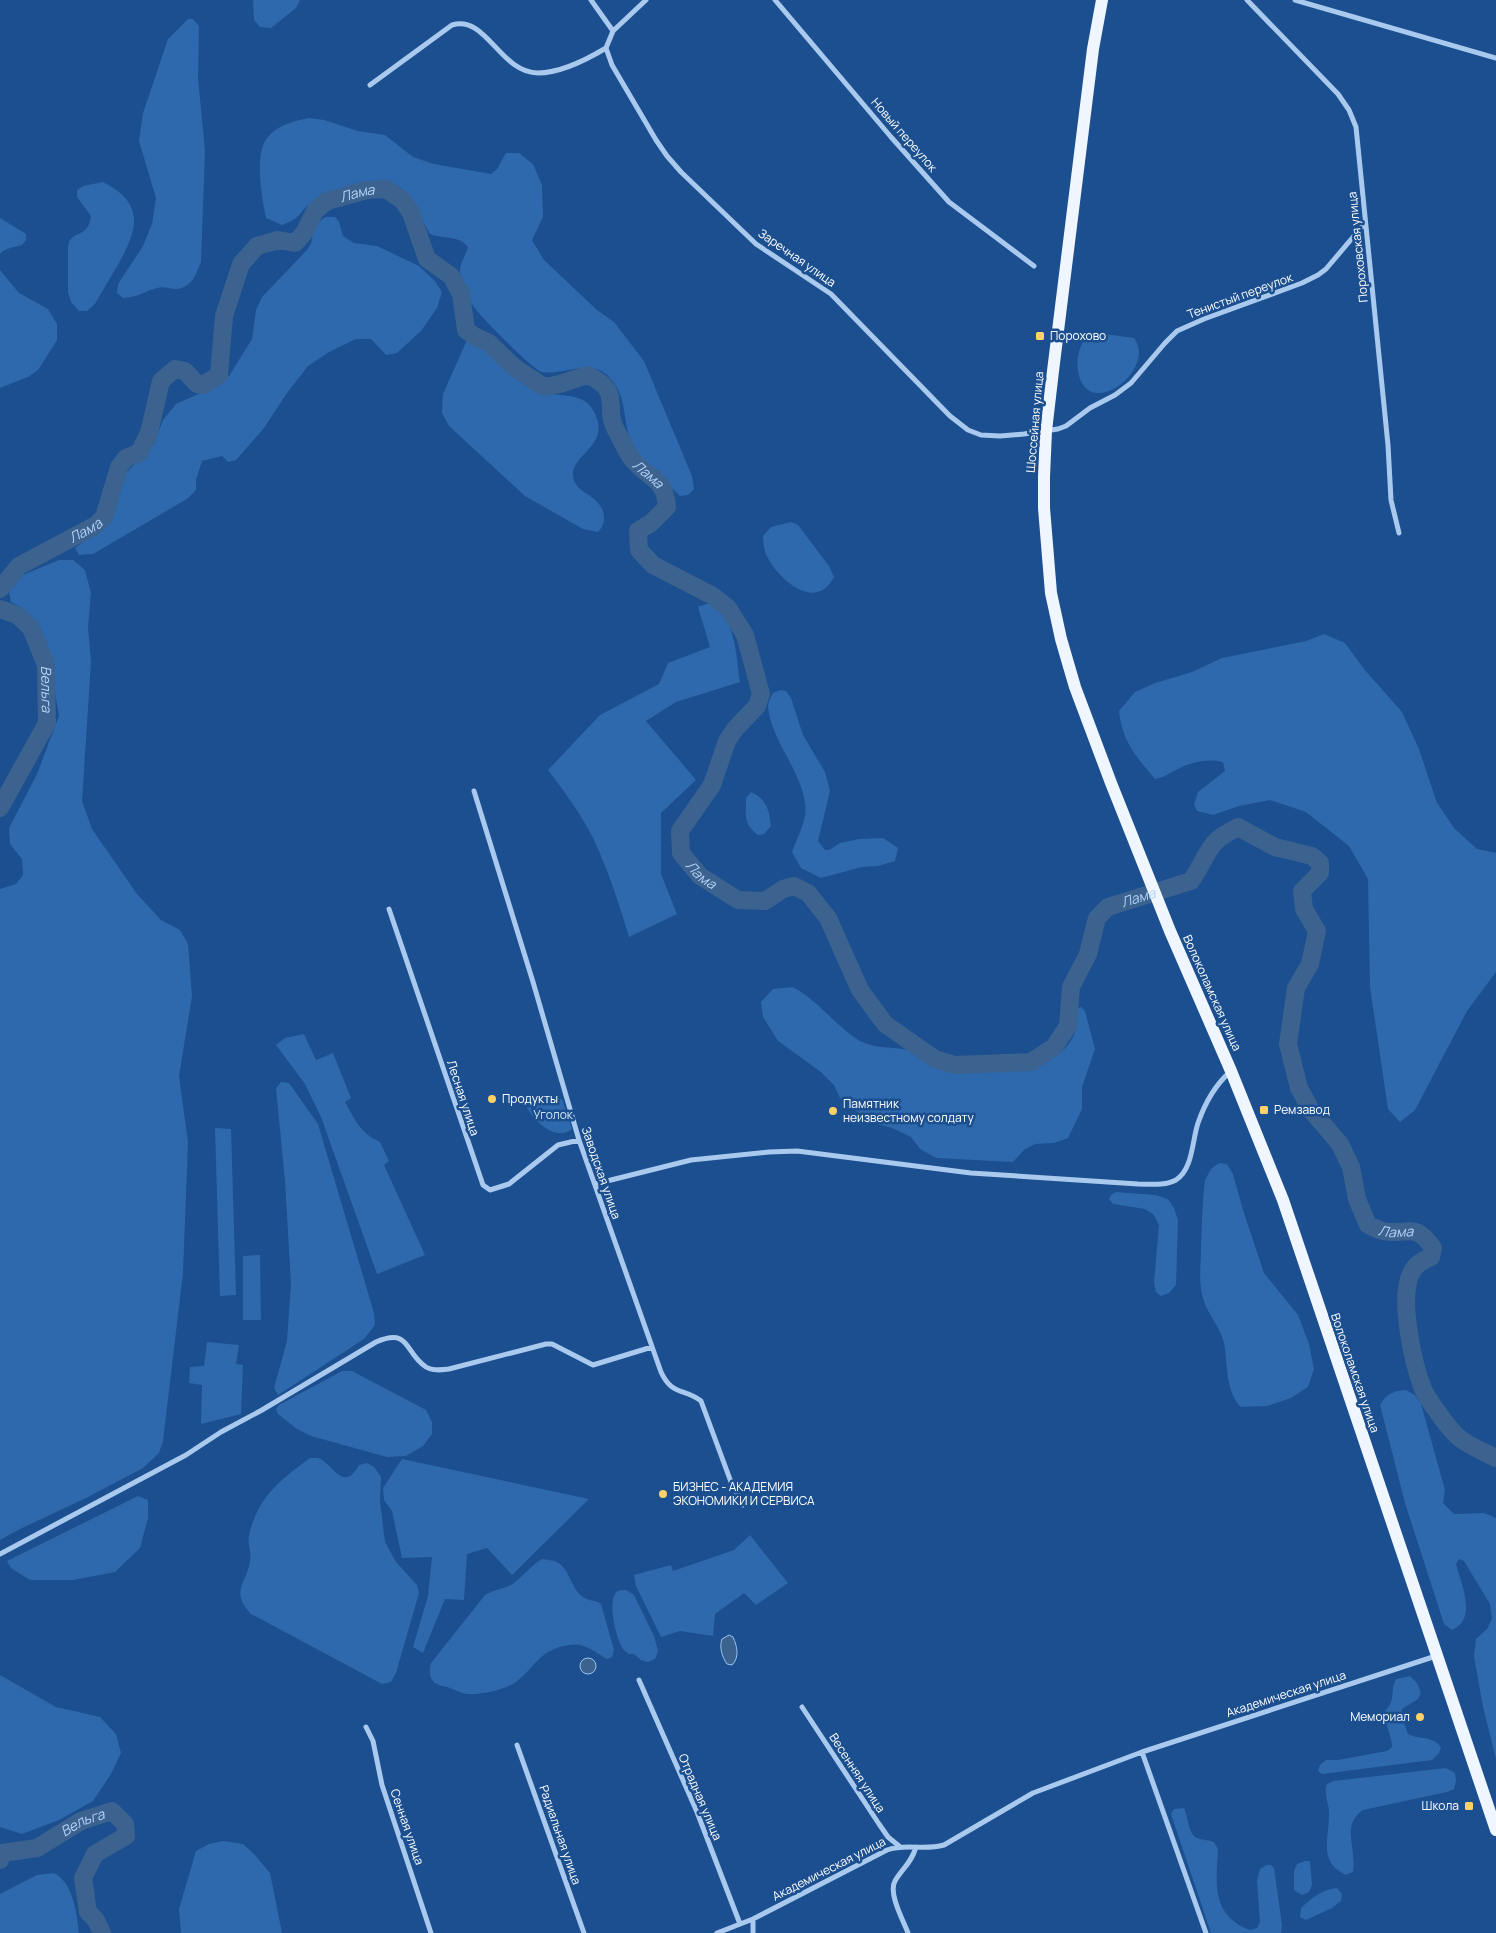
<svg xmlns="http://www.w3.org/2000/svg" width="1496" height="1933" viewBox="0 0 1496 1933" font-family="Manrope,sans-serif">
<style>
.green{fill:#2e69ad}
.water{fill:#3c6290;stroke:#9cc4f0}
.lines{fill:none;stroke-linecap:round;stroke-linejoin:round}
.river{stroke:#3c6290;stroke-width:18}
.minor{stroke:#a9c9ee;stroke-width:5}
.primary{stroke:#f0f6ff;stroke-width:12}
.poi-dot{fill:#ffd166;stroke:#1b4f8f;stroke-width:2}
.labels{text-anchor:middle;stroke-width:5;stroke-linejoin:round;paint-order:stroke}
.street-label{font-size:12px;fill:#fff;stroke:#1b4f8f}
.poi-label{font-size:12px;fill:#fff;stroke:#1b4f8f;text-anchor:start}
.park-label{font-size:12px;fill:#cfe3fa;stroke:#1b4f8f}
.water-label{font-size:14px;font-style:italic;fill:#b5d3f5;stroke:#1b4f8f}
</style>
<rect width="100%" height="100%" fill="#1b4f8f"/>
<!-- green -->
<path class="green" d="M 253,0 L 300,0 L 296,8 L 271,28 L 260,27 L 254,20 Z
M 188,19 L 193,19 L 199,26 L 198,78 L 205,151 L 201,262 C 196,274 192,288 176,289 C 169,289 164,286 157,288 C 146,291 135,298 123,298 L 117,293 L 118,284 L 143,246 L 152,224 L 156,198 L 139,141 L 143,113 L 168,39 Z
M 309,118 L 324,120 L 358,131 L 385,135 L 413,157 L 434,164 L 491,174 L 497,169 L 506,153 L 519,153 L 533,164 L 542,185 L 543,217 L 532,240 L 544,260 L 597,310 L 614,322 L 644,361 L 692,476 L 694,489 L 688,495 L 680,496 C 666,482 642,464 633,446 C 621,422 629,396 608,376 C 590,358 563,376 542,372 C 534,371 480,316 474,307 C 467,298 460,283 460,272 C 459,264 466,255 468,247 C 459,235 443,239 430,234 C 421,219 415,200 401,188 C 380,171 325,191 306,207 C 303,210 300,215 296,218 C 292,221 287,223 282,225 L 266,218 C 262,199 254,155 267,138 C 277,125 294,121 309,118 Z
M 103,182 C 144,203 139,227 119,263 C 111,276 103,290 95,304 L 87,311 L 79,311 L 71,302 L 68,292 L 68,246 C 71,229 88,240 91,216 L 77,197 L 77,190 L 83,186 Z
M 325,217 L 335,217 L 339,222 L 343,236 L 354,243 L 377,246 L 419,266 L 435,281 L 442,292 L 437,308 L 421,331 L 397,353 L 386,355 L 371,339 L 356,339 L 329,352 L 308,366 L 287,393 L 264,428 L 236,460 L 228,462 L 222,456 L 202,461 L 196,480 L 196,490 L 187,499 L 93,554 L 79,555 L 75,548 L 90,537 L 98,533 L 106,525 L 116,508 L 121,484 L 126,473 L 154,444 L 163,420 L 176,404 L 205,391 L 229,376 L 252,339 L 256,310 L 262,297 L 306,251 L 311,244 L 314,226 Z
M 0,218 L 26,234 L 26,240 L 22,245 C 15,247 5,248 0,254 Z
M 0,270 L 19,293 L 48,309 L 57,324 L 57,340 L 38,370 L 28,377 L 0,388 Z
M 1090,332 L 1134,338 C 1158,369 1087,424 1078,371 C 1076,356 1080,343 1090,332 Z
M 467,340 C 482,340 490,353 501,362 C 515,374 531,388 549,393 C 564,397 583,393 593,410 C 613,445 573,453 573,474 C 573,488 586,492 594,499 C 605,508 608,522 598,532 L 583,529 L 525,496 L 449,426 L 442,413 L 443,394 Z
M 791,522 L 798,525 L 829,566 L 834,577 C 815,614 775,577 765,552 C 764,547 763,541 763,536 L 771,527 Z
M 59,560 L 73,560 L 85,570 L 91,593 L 88,627 L 91,662 L 82,801 L 92,829 L 137,894 L 161,920 L 180,930 L 188,944 L 192,996 L 179,1076 L 188,1142 L 183,1273 L 163,1441 L 159,1453 L 143,1468 L 88,1497 L 18,1530 L 0,1540 L 0,889 L 16,884 L 23,875 L 22,859 L 10,844 L 9,828 L 37,774 L 59,716 L 47,646 L 34,619 L 21,607 L 11,602 L 9,592 L 23,575 Z
M 709,603 C 736,616 736,656 740,682 L 676,702 L 646,721 L 696,780 L 661,813 L 661,874 L 677,914 L 629,937 C 619,903 608,870 593,838 C 581,814 564,791 548,770 L 600,715 L 659,684 L 668,663 L 710,647 L 698,607 Z
M 1324,634 L 1345,643 L 1364,669 L 1402,712 L 1419,749 L 1437,803 L 1455,829 L 1477,849 L 1496,853 L 1496,972 L 1467,1011 L 1415,1110 L 1400,1122 L 1388,1109 L 1370,987 L 1368,879 L 1349,846 L 1306,812 L 1270,800 L 1239,806 L 1213,815 L 1197,811 L 1194,804 L 1198,792 L 1225,771 L 1223,762 C 1210,759 1197,761 1184,766 C 1174,770 1167,777 1155,779 C 1136,756 1122,742 1119,711 L 1135,692 L 1155,683 L 1192,672 L 1222,658 L 1306,641 Z
M 781,690 L 786,691 L 791,698 L 803,735 L 825,772 L 830,791 L 818,841 L 825,850 L 829,850 L 840,843 L 859,839 L 883,838 L 898,848 L 895,861 L 878,866 L 862,867 L 821,878 L 801,868 L 792,852 C 796,841 803,827 805,816 C 810,780 771,743 768,707 C 768,703 771,697 773,693 Z
M 751,792 C 767,800 769,809 771,826 L 764,834 L 758,835 C 743,824 746,815 746,798 Z
M 793,987 C 819,1001 835,1026 860,1041 C 878,1050 895,1046 912,1051 C 921,1054 928,1064 937,1068 C 950,1073 965,1071 979,1072 C 1011,1072 1065,1068 1076,1029 C 1077,1024 1076,1016 1075,1010 L 1081,1007 L 1085,1011 L 1095,1049 L 1082,1087 L 1082,1109 L 1068,1138 L 1054,1143 L 1035,1144 L 1024,1150 L 1013,1162 L 936,1158 L 920,1149 L 911,1137 L 892,1128 L 870,1122 L 840,1098 L 834,1085 L 821,1072 L 778,1041 L 763,1017 L 761,1002 L 773,989 Z
M 304,1034 L 316,1060 L 333,1053 L 351,1098 L 345,1102 C 356,1121 359,1132 380,1142 L 389,1161 L 384,1165 L 425,1255 L 377,1274 L 321,1117 L 305,1084 L 276,1045 L 285,1038 Z
M 281,1082 L 289,1083 L 318,1124 L 374,1313 L 375,1325 L 364,1339 L 278,1395 L 274,1388 L 287,1341 L 291,1284 L 285,1181 L 276,1088 Z
M 562,1099 L 572,1129 C 555,1142 536,1122 527,1108 Z
M 215,1128 L 231,1129 L 236,1295 L 220,1296 Z
M 1219,1163 L 1227,1164 L 1233,1174 L 1243,1210 L 1264,1273 L 1298,1315 L 1309,1344 L 1314,1369 L 1308,1387 L 1291,1398 L 1267,1406 L 1241,1407 C 1225,1391 1228,1364 1224,1343 C 1220,1326 1207,1314 1203,1298 C 1198,1282 1201,1265 1201,1249 C 1202,1226 1202,1203 1205,1180 L 1211,1169 Z
M 1116,1192 L 1155,1195 L 1168,1199 L 1174,1208 L 1178,1220 L 1176,1285 L 1169,1293 L 1161,1296 L 1156,1292 L 1154,1283 L 1159,1225 L 1154,1215 L 1145,1209 L 1113,1204 L 1109,1199 L 1111,1195 Z
M 260,1255 L 261,1320 L 243,1320 L 243,1256 Z
M 207,1342 L 239,1345 L 236,1364 L 243,1365 L 241,1414 L 201,1424 L 202,1385 L 189,1383 L 190,1367 L 204,1366 Z
M 342,1371 L 352,1371 L 426,1410 L 432,1422 L 432,1434 L 423,1446 L 406,1456 L 387,1457 L 311,1436 L 297,1429 L 278,1414 L 276,1409 L 279,1405 Z
M 1406,1390 L 1415,1395 L 1421,1404 L 1445,1490 L 1443,1503 L 1454,1514 L 1484,1513 L 1496,1518 L 1496,1759 L 1483,1707 L 1474,1656 L 1476,1639 L 1487,1629 L 1492,1619 L 1490,1604 L 1464,1561 L 1459,1559 L 1456,1564 C 1461,1584 1478,1619 1452,1630 L 1444,1624 L 1405,1503 L 1380,1405 C 1386,1394 1393,1391 1406,1390 Z
M 310,1458 C 311,1458 316,1458 318,1458 C 333,1463 343,1494 359,1465 L 367,1463 L 374,1467 L 381,1477 L 380,1501 L 385,1542 L 396,1562 L 417,1585 L 419,1593 L 396,1673 L 391,1682 L 382,1684 L 251,1614 C 229,1590 247,1584 250,1561 C 252,1553 247,1543 249,1535 C 258,1497 280,1480 310,1458 Z
M 402,1459 L 589,1499 L 512,1575 L 487,1548 L 467,1554 L 464,1600 L 445,1599 L 423,1653 L 413,1647 L 428,1596 L 432,1557 L 402,1558 L 392,1511 L 384,1500 L 383,1488 Z
M 138,1496 L 148,1500 L 148,1518 L 140,1548 L 115,1572 L 73,1580 L 30,1580 L 11,1568 L 7,1561 Z
M 750,1535 L 788,1583 L 756,1605 L 744,1593 L 715,1614 L 713,1636 L 680,1631 L 661,1637 L 636,1586 L 634,1575 L 671,1565 L 673,1571 L 734,1550 Z
M 542,1559 C 547,1560 553,1560 557,1562 C 570,1569 571,1589 583,1597 C 588,1601 596,1600 601,1604 L 614,1650 L 612,1657 L 607,1659 C 595,1652 584,1642 569,1645 C 538,1650 537,1666 516,1682 C 507,1689 480,1695 468,1694 C 459,1693 451,1687 442,1686 C 430,1683 428,1674 431,1663 L 485,1595 C 493,1590 503,1589 511,1585 C 522,1578 530,1566 542,1559 Z
M 626,1590 L 634,1595 L 654,1636 L 658,1651 L 655,1659 L 648,1662 L 641,1660 L 634,1654 L 629,1654 C 628,1653 623,1650 623,1649 C 616,1639 606,1598 618,1591 C 620,1590 623,1590 626,1590 Z
M 0,1675 L 56,1707 L 100,1717 L 116,1734 L 121,1753 L 111,1774 L 93,1801 L 59,1820 L 22,1834 L 0,1827 Z
M 1410,1676 L 1417,1683 L 1421,1693 L 1418,1699 L 1402,1709 L 1401,1714 L 1408,1734 C 1420,1740 1431,1735 1441,1747 L 1439,1753 L 1432,1760 L 1322,1774 L 1318,1771 L 1320,1765 L 1326,1760 L 1338,1760 L 1387,1751 L 1392,1747 C 1392,1735 1384,1724 1385,1711 C 1397,1700 1389,1692 1396,1679 Z
M 1446,1768 L 1455,1773 L 1456,1781 L 1454,1789 L 1447,1792 L 1363,1810 C 1340,1826 1357,1847 1353,1872 L 1346,1875 C 1318,1862 1329,1839 1329,1815 C 1330,1805 1323,1794 1327,1784 L 1334,1781 Z
M 1184,1808 C 1188,1816 1188,1834 1197,1838 C 1202,1840 1208,1840 1214,1842 L 1218,1849 C 1216,1884 1211,1915 1250,1930 L 1257,1928 L 1260,1922 L 1257,1881 L 1260,1869 L 1267,1865 L 1271,1865 L 1274,1868 L 1282,1925 L 1281,1933 L 1211,1933 L 1171,1814 L 1174,1809 Z
M 223,1841 L 243,1844 L 254,1854 L 270,1873 L 282,1933 L 181,1933 L 179,1909 L 196,1851 L 209,1844 Z
M 1305,1861 L 1310,1861 L 1312,1885 L 1309,1892 L 1302,1895 L 1294,1890 L 1294,1871 L 1297,1864 Z
M 54,1873 C 73,1882 77,1914 79,1933 L 0,1933 L 0,1894 L 37,1875 Z
M 1337,1888 L 1342,1894 L 1341,1901 L 1332,1908 L 1306,1920 L 1300,1917 L 1301,1908 C 1313,1897 1321,1890 1337,1888 Z"/>
<!-- water -->
<path class="water" d="M 729,1635 L 733,1637 C 737,1646 740,1657 732,1665 L 727,1664 C 722,1657 719,1647 722,1639 Z
M580 1666a8 8 0 1 1 16 0a8 8 0 1 1-16 0Z"/>
<g class="lines">
<!-- river -->
<g class="river">
<path id="s1" d="M 0,589 L 19,566 L 96,525 L 104,517 L 119,467 L 126,458 L 139,453 L 149,433 L 161,381 L 175,369 L 185,371 L 197,384 L 203,385 L 219,375 L 224,316 L 241,264 L 257,246 L 278,240 L 295,243 L 304,233 L 315,211 L 327,201 L 367,190 L 386,189 L 402,200 L 411,213 L 427,259 L 451,276 L 461,294 L 466,330 L 474,336 L 489,343 L 514,367 L 544,387 L 560,384 L 587,375 C 625,391 602,408 617,432 C 622,441 626,451 632,459 C 648,479 665,477 667,507 L 651,523 L 638,531 L 639,550 L 653,565 L 713,596 L 728,608 L 745,635 L 761,694 L 757,706 L 735,729 L 727,741 L 712,785 L 680,831 L 681,853 L 700,876 L 738,900 L 765,901 L 783,889 L 794,886 L 808,893 L 828,918 L 860,990 L 885,1024 L 935,1059 L 955,1065 L 1031,1062 L 1054,1047 L 1068,1026 L 1071,987 L 1088,954 L 1097,918 L 1108,907 L 1191,881 C 1199,870 1204,857 1212,846 C 1218,837 1229,832 1238,827 L 1275,847 L 1312,856 L 1320,863 L 1320,873 L 1302,891 L 1304,909 L 1317,931 L 1310,964 L 1296,988 L 1288,1044 L 1299,1088 L 1311,1110 L 1340,1144 L 1351,1167 L 1357,1199 L 1368,1225 C 1373,1227 1378,1230 1383,1231 C 1408,1236 1415,1221 1433,1248 L 1431,1257 C 1424,1260 1417,1263 1413,1270 C 1397,1293 1413,1363 1423,1389 C 1427,1399 1448,1427 1456,1435 C 1467,1446 1483,1451 1496,1458"/>
<path id="s2" d="M 0,609 L 17,615 L 31,628 L 46,665 L 47,723 L 0,808"/>
<path id="s3" d="M 0,1860 L 2,1853 L 37,1848 L 81,1821 L 112,1811 L 125,1824 L 126,1836 L 95,1854 L 83,1878 L 88,1912 L 96,1920 L 102,1933"/>
</g>
<!-- minor -->
<path class="minor" d="M 591,0 L 613,31
M 775,0 L 891,137 L 949,202 L 1034,266
M 1247,0 L 1338,94 L 1349,110 L 1356,127 L 1388,445 L 1391,500 L 1399,533
M 1295,0 L 1496,58
M 606,48 L 612,65 L 656,140 L 667,156 L 681,172 L 756,244 L 831,294 L 950,416 L 968,430 L 981,435 L 1000,436 L 1024,434 L 1058,429 L 1066,426 L 1090,408 L 1115,395 L 1131,383 L 1165,343 L 1177,331 L 1204,319 L 1302,283 L 1318,275 L 1326,269 L 1365,223
M 606,48 L 613,31 L 646,0
M 370,85 L 452,25 C 486,14 500,73 538,73 C 561,73 586,60 606,48
M 474,791 L 533,982 L 579,1140 L 661,1372 C 672,1396 684,1388 701,1401 L 731,1482 L 743,1505
M 389,909 L 483,1185 L 490,1190 L 509,1184 L 558,1145 L 579,1140
M 595,1184 L 691,1160 L 769,1152 L 797,1151 L 971,1173 L 1138,1184 C 1150,1184 1165,1186 1176,1180 C 1193,1169 1192,1141 1198,1123 C 1205,1103 1214,1086 1230,1072
M 0,1554 L 186,1455 L 221,1432 L 262,1410 L 376,1342 C 411,1327 404,1353 426,1367 C 432,1371 441,1370 449,1369 L 546,1344 L 552,1344 L 593,1365 L 652,1347
M 639,1680 L 697,1812 L 740,1924
M 802,1707 L 879,1824 L 888,1837 L 899,1846
M 366,1727 L 373,1741 L 382,1785 L 431,1933
M 517,1745 L 584,1933
M 1142,1752 L 1206,1933
M 753,1919 L 753,1933
M 717,1933 L 753,1919 L 887,1850 C 907,1843 923,1851 944,1845 L 1033,1793 L 1142,1752 L 1436,1656
M 908,1933 C 903,1920 888,1893 895,1881 C 903,1867 911,1864 916,1847"/>
<!-- primary -->
<path class="primary" d="M 1102,0 L 1093,49 L 1053,371 L 1046,431 L 1044,477 L 1044,508 L 1051,593 L 1061,639 L 1075,687 L 1111,783 L 1170,931 L 1231,1071 L 1283,1200 L 1496,1830"/>
</g>
<!-- markers -->
<g class="poi-dot">
<rect x="1035" y="331" width="10" height="10" rx="2.5"/>
<circle cx="492" cy="1099" r="5"/>
<rect x="1259" y="1105" width="10" height="10" rx="2.5"/>
<circle cx="833" cy="1111" r="5"/>
<circle cx="663" cy="1494" r="5"/>
<circle cx="1420" cy="1717" r="5"/>
<rect x="1464" y="1801" width="10" height="10" rx="2.5"/>
</g>
<g class="labels">
<!-- street labels -->
<g class="street-label">
<text transform="translate(904 135) rotate(49)" y="4">Новый переулок</text>
<text transform="translate(1358 247) rotate(-96)" y="4">Пороховская улица</text>
<text transform="translate(797 258) rotate(35)" y="4">Заречная улица</text>
<text transform="translate(1240 296) rotate(-20)" y="4">Тенистый переулок</text>
<text transform="translate(1035 422) rotate(-85)" y="4">Шоссейная улица</text>
<text transform="translate(1212 993) rotate(66)" y="4">Волоколамская улица</text>
<text transform="translate(463 1098) rotate(72)" y="4">Лесная улица</text>
<text transform="translate(601 1173) rotate(71)" y="4">Заводская улица</text>
<text transform="translate(1355 1373) rotate(71)" y="4">Волоколамская улица</text>
<text transform="translate(1286 1694) rotate(-18)" y="4">Академическая улица</text>
<text transform="translate(857 1773) rotate(57)" y="4">Весенняя улица</text>
<text transform="translate(700 1797) rotate(67)" y="4">Отрадная улица</text>
<text transform="translate(407 1827) rotate(71)" y="4">Сенная улица</text>
<text transform="translate(560 1835) rotate(71)" y="4">Радиальная улица</text>
<text transform="translate(829 1869) rotate(-27)" y="4">Академическая улица</text>
</g>
<!-- poi labels -->
<g class="poi-label">
<text x="1050" y="340">Порохово</text>
<text x="502" y="1103">Продукты</text>
<text x="843" y="1108">Памятник<tspan x="843" dy="14">неизвестному солдату</tspan></text>
<text x="1274" y="1114">Ремзавод</text>
<text x="673" y="1491">БИЗНЕС - АКАДЕМИЯ<tspan x="673" dy="14">ЭКОНОМИКИ И СЕРВИСА</tspan></text>
<text x="1410" y="1721" text-anchor="end">Мемориал</text>
<text x="1459" y="1810" text-anchor="end">Школа</text>
</g>
<!-- park labels -->
<g class="park-label">
<text x="553" y="1119">Уголок</text>
</g>
<!-- water labels -->
<g class="water-label">
<text dy="5" stroke="none"><textPath href="#s1" startOffset="615">Лама</textPath></text>
<text dy="5" stroke="none"><textPath href="#s1" startOffset="1079">Лама</textPath></text>
<text dy="5" stroke="none"><textPath href="#s1" startOffset="105">Лама</textPath></text>
<text dy="5" stroke="none"><textPath href="#s2" startOffset="101">Вельга</textPath></text>
<text dy="5" stroke="none"><textPath href="#s1" startOffset="1589">Лама</textPath></text>
<text dy="5" stroke="none"><textPath href="#s1" startOffset="2234">Лама</textPath></text>
<text dy="5" stroke="none"><textPath href="#s1" startOffset="2881">Лама</textPath></text>
<text dy="5" stroke="none"><textPath href="#s3" startOffset="95">Вельга</textPath></text>
</g>
</g>
</svg>
